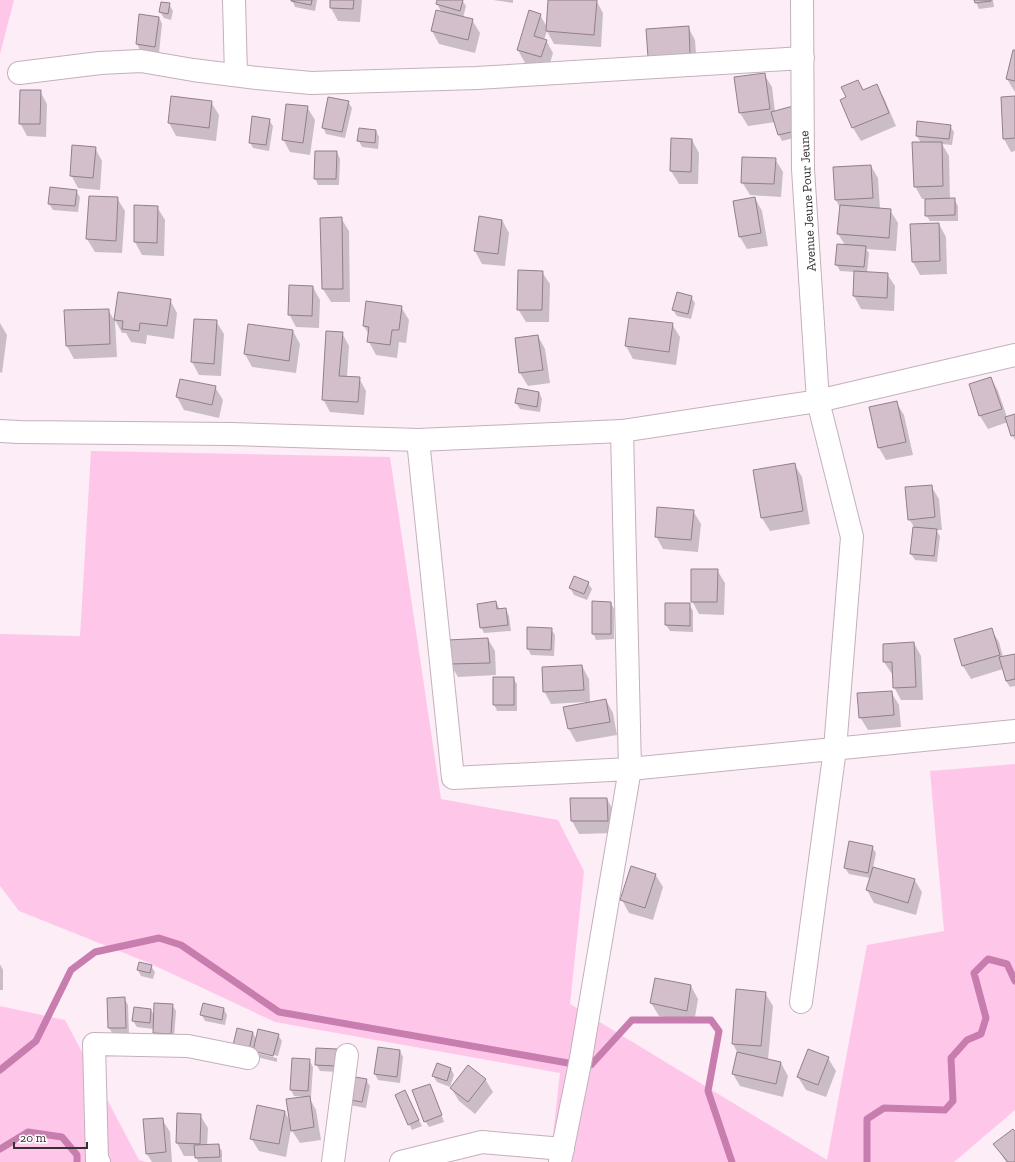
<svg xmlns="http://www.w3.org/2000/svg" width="1015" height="1162" viewBox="0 0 1015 1162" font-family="'Zilla Slab',serif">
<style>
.green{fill:#fec7ea}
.shadow{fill:#0003}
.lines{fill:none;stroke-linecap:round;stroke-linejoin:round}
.stream{stroke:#c77dae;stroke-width:7}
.building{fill:#d3bfcb;stroke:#927f8b}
.street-casing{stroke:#c4b0bc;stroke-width:24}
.secondary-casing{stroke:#c4b0bc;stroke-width:24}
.street{stroke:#fff;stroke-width:22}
.secondary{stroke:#fff;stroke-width:22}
.labels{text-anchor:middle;stroke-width:3.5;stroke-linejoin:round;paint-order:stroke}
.street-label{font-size:13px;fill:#372f34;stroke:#fff}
</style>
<rect width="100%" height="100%" fill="#fdedf7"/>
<!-- green -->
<path class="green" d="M 0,0 L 14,0 L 0,54 Z
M 91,451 L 390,457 L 441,799 L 558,820 L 584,871 L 570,1004 L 827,1160 L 867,945 L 944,931 L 930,771 L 1015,764 L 1015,1110 L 954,1162 L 550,1162 L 560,1073 L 275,1022 L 149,963 L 19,911 L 0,886 L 0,634 L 80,636 Z
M 0,1006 L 65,1020 L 139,1160 L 146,1162 L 0,1162 Z"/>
<!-- shadow -->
<path class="shadow" d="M 292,0 L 317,0 L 315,11 L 295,7 Z
M 331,0 L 362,0 L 360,22 L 338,21 L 331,8 Z
M 438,0 L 462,0 L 466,6 L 463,18 L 472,20 L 480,33 L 475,53 L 439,44 L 432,31 L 437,12 L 442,13 L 437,4 Z
M 493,0 L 513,0 L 513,3 Z
M 549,0 L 596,0 L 603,13 L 601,47 L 554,44 L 547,31 L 544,40 L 546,40 L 553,53 L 548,70 L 525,63 L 518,50 L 540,15 L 547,27 Z
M 975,0 L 993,0 L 994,7 L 979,9 Z
M 169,4 L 173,11 L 171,20 L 164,18 L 160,12 Z
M 140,15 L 159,17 L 162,24 L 159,53 L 140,50 L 137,44 Z
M 688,27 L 695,40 L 697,67 L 656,70 Z
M 1015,51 L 1015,92 L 1007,79 Z
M 764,74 L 772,87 L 775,112 L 802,136 L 782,141 L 779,135 L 775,122 L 748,126 L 740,113 L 735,78 Z
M 877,86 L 884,98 L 896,126 L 861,141 L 853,128 L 842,100 Z
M 40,91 L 47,104 L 46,137 L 27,136 L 20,123 Z
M 1015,97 L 1015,151 L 1011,152 L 1004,139 Z
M 211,102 L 219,115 L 216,141 L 176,136 L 169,123 Z
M 348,102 L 352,108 L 345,138 L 326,134 L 323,127 Z
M 307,107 L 315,120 L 310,155 L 290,152 L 283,139 Z
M 269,120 L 273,126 L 269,151 L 253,148 L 250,142 Z
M 950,126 L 954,132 L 952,145 L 942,144 L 949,156 L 950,199 L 954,199 L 958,206 L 958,221 L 930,221 L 926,215 L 926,199 L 922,199 L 915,186 L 921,143 L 917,136 Z
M 376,131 L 379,137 L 378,149 L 362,147 L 359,141 Z
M 692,140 L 699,153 L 698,184 L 679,184 L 671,171 Z
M 95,148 L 102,161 L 100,190 L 78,188 L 71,175 Z
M 337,152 L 340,159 L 339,185 L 318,185 L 315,178 Z
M 775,159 L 783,172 L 781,197 L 750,195 L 742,182 Z
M 871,166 L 878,178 L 880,209 L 890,210 L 898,223 L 896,251 L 866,249 L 869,253 L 867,273 L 887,274 L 895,286 L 894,311 L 861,309 L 854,296 L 855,272 L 840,271 L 836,264 L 845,245 L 838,234 L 840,208 L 836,200 L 834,168 Z
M 76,191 L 80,197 L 78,212 L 53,210 L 49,204 Z
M 117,198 L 125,211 L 122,253 L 95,252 L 87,239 Z
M 755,198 L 762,211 L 768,246 L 747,249 L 740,237 Z
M 135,206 L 157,207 L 165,220 L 164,256 L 142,255 L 135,242 Z
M 341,218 L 349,231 L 350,302 L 331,302 L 323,289 L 322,219 Z
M 502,220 L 509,233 L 505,266 L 482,264 L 475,251 Z
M 939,224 L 946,237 L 947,274 L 920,275 L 913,262 Z
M 542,272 L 550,284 L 549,322 L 526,322 L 518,309 Z
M 313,287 L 320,300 L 319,328 L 296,327 L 289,314 Z
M 119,293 L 170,300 L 177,313 L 174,339 L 147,335 L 146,344 L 131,342 L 126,333 L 122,333 L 115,320 L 117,357 L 74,359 L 67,346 L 108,310 L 115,321 Z
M 691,297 L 695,303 L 691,319 L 677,316 L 673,310 Z
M 401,307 L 409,320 L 406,343 L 399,342 L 397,358 L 376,355 L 369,342 L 369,335 L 364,326 Z
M 630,319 L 672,324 L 680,337 L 676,365 L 633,359 L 626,346 Z
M 216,321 L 224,334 L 221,376 L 199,375 L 192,362 Z
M 0,323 L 7,335 L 2,373 L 0,372 Z
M 293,331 L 300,344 L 296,373 L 252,367 L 245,354 Z
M 342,333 L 349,346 L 347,377 L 359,378 L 366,391 L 364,415 L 330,412 L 323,399 Z
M 538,336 L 545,349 L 550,383 L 528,386 L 520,373 L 516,339 Z
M 991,378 L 998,391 L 1007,417 L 1015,415 L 1015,440 L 1012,435 L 1008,422 L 988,429 L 980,416 L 970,385 Z
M 181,380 L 215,387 L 223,400 L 219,418 L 184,410 L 177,397 Z
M 539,392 L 542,399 L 540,412 L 520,409 L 516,403 Z
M 896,402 L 904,415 L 913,455 L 886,460 L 879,448 Z
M 794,464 L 802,477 L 810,524 L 770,531 L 762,518 L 754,471 Z
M 931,486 L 939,499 L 942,530 L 936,530 L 940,536 L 937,562 L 915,560 L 911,554 L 914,527 L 909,519 Z
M 693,511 L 701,524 L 698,552 L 663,549 L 656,536 Z
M 717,570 L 725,583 L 724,615 L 699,614 L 692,601 Z
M 588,583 L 592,589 L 587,600 L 574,595 L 570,588 Z
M 496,602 L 500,610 L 506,610 L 509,616 L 511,631 L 484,633 L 481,627 Z
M 611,603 L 614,609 L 614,639 L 596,640 L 593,633 Z
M 666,604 L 689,604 L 693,611 L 693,632 L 670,631 L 666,625 Z
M 528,628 L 551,629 L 555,635 L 554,656 L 531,655 L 528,649 Z
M 991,629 L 999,642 L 1003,657 L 1015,655 L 1015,686 L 1010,687 L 1006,681 L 1003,669 L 971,679 L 963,666 L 956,640 Z
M 488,639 L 495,651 L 496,675 L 458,677 L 450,664 Z
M 914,643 L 921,656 L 923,700 L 901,700 L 894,687 L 893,674 L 892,674 L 884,662 Z
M 582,666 L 589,679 L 590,703 L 606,700 L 613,713 L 617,735 L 576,742 L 569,729 L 565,707 L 585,704 L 585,702 L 551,704 L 544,691 Z
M 513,678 L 517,684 L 517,711 L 497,711 L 494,704 Z
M 891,692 L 899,705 L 901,727 L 868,730 L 860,717 Z
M 571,799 L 607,799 L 614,812 L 615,833 L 579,834 L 572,821 Z
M 872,847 L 876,853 L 873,868 L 914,879 L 922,892 L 916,915 L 874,903 L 867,890 L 870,878 L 849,874 L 845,868 Z
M 655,874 L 663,887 L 653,920 L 629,913 L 622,900 Z
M 0,964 L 3,970 L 3,990 L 0,990 Z
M 151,966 L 155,972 L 153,979 L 141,976 L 138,970 Z
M 656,979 L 691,986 L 698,999 L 694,1023 L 659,1016 L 651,1003 Z
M 765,993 L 773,1006 L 768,1060 L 781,1063 L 788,1076 L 783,1097 L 740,1086 L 733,1074 L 737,1052 L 733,1044 Z
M 124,998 L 128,1005 L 129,1034 L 113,1034 L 109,1028 L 108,999 Z
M 172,1005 L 176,1011 L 174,1039 L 158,1039 L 154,1032 L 154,1029 L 137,1027 L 133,1021 L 151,1010 L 155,1017 Z
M 224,1009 L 227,1015 L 225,1025 L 205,1021 L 201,1014 Z
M 253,1033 L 257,1040 L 278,1035 L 282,1041 L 278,1056 L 257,1051 L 257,1053 L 277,1058 L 277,1062 L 257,1057 L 236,1056 Z
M 336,1050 L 340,1056 L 339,1072 L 320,1071 L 316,1064 Z
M 400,1051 L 403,1057 L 400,1083 L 378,1080 L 375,1074 Z
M 828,1058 L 836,1071 L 826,1097 L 806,1090 L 798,1077 Z
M 309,1060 L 313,1067 L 311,1097 L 309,1097 L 316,1110 L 321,1140 L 300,1143 L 291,1129 L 286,1157 L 259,1151 L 251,1138 L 285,1112 L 291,1123 L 305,1098 L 305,1097 L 294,1096 L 291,1090 Z
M 451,1069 L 454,1075 L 450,1087 L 437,1082 L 433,1076 Z
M 485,1079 L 493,1092 L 475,1114 L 459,1101 L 451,1088 Z
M 366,1080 L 370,1086 L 366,1108 L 349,1105 L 346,1099 Z
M 429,1085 L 433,1091 L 444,1122 L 429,1127 L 425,1121 Z
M 408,1098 L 422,1126 L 412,1130 L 409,1124 Z
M 200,1115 L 208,1128 L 207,1146 L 218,1145 L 222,1151 L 222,1162 L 198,1162 L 196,1156 L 184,1156 L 177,1143 Z
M 162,1119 L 170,1132 L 172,1162 L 152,1162 L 147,1154 Z
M 1015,1133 L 1015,1162 L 1006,1162 L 995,1144 Z"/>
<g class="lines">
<!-- stream -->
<path class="stream" d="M 0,1070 L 36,1041 L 71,970 L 95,952 L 159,938 L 181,945 L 279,1012 L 568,1063 L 591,1065 L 632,1020 L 711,1020 L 719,1031 L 708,1091 L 732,1162
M 0,1149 L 28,1132 L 62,1137 L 77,1155 L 77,1162
M 867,1162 L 867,1119 L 884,1108 L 945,1110 L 953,1101 L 951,1058 L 967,1040 L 981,1034 L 986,1018 L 974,973 L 988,959 L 1007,964 L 1015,981"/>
</g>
<!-- building -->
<path class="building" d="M 291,0 L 312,0 L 311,5 L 291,1 Z
M 330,0 L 354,0 L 353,9 L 330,8 Z
M 437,0 L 463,0 L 460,11 L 436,4 Z
M 548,0 L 597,0 L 594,35 L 546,31 Z
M 974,0 L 991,0 L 991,1 L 975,3 Z
M 161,2 L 170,3 L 168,14 L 159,12 Z
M 436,10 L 473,19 L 468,40 L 431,31 Z
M 529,10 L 541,14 L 534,36 L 547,40 L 541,57 L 517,50 Z
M 139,14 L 159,17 L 155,47 L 136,44 Z
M 689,26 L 690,54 L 648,57 L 646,29 Z
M 1013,50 L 1015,50 L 1015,81 L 1006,79 Z
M 765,73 L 770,109 L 739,113 L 734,77 Z
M 858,80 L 863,90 L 877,84 L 889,113 L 852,128 L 840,100 L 846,97 L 841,87 Z
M 20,90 L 41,90 L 40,124 L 19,124 Z
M 171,96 L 212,101 L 209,128 L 168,123 Z
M 1015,96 L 1015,138 L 1003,139 L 1001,97 Z
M 328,97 L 349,101 L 342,132 L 322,128 Z
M 286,104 L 308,106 L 303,143 L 282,140 Z
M 793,106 L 800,130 L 778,135 L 771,112 Z
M 252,116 L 270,119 L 266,145 L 249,143 Z
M 917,121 L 951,125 L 949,139 L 916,136 Z
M 359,128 L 376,130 L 375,143 L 357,141 Z
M 671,138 L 692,139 L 691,172 L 670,171 Z
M 912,142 L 942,142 L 943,186 L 914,187 Z
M 72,145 L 96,147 L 93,178 L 70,176 Z
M 315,151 L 337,151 L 336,179 L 314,179 Z
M 742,157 L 776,158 L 774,184 L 741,183 Z
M 871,165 L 873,198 L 835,200 L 833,167 Z
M 50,187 L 77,190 L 75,206 L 48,204 Z
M 89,196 L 118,197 L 116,241 L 86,239 Z
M 755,197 L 761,233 L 739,237 L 733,201 Z
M 955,198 L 955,215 L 925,216 L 925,199 Z
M 134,205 L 158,206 L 157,243 L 134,242 Z
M 840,205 L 891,209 L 889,238 L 837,234 Z
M 479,216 L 502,220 L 498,254 L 474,251 Z
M 342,217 L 343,289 L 322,289 L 320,218 Z
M 939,223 L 940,261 L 912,262 L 910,224 Z
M 837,244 L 866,246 L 864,267 L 835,265 Z
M 518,270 L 543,271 L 542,310 L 517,310 Z
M 854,271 L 888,273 L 887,298 L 853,296 Z
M 289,285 L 313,286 L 312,316 L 288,315 Z
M 118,292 L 171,299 L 167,326 L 140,323 L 139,331 L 122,329 L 123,321 L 114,320 Z
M 677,292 L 692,296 L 688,314 L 672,310 Z
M 366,301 L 402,306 L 399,330 L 392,330 L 390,345 L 367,342 L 369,327 L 363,326 Z
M 109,309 L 110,344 L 66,346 L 64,310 Z
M 629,318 L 673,323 L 669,352 L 625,346 Z
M 194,319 L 217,320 L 214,364 L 191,362 Z
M 248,324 L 293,330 L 289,361 L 244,354 Z
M 326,331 L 343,332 L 339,376 L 360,377 L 358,402 L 322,400 Z
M 538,335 L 543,370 L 519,373 L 515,338 Z
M 991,377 L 1002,409 L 979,416 L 969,384 Z
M 180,379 L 216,386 L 212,405 L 176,397 Z
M 518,388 L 539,392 L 537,407 L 515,403 Z
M 897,401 L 906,442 L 878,448 L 869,407 Z
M 1015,414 L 1015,435 L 1011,436 L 1005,417 Z
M 795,463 L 803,511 L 761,518 L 753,470 Z
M 932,485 L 935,517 L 908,520 L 905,487 Z
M 657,507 L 694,510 L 691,540 L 655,537 Z
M 913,527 L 937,529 L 934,556 L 910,554 Z
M 691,569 L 718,569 L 717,602 L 691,602 Z
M 574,576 L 589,582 L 584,594 L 569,588 Z
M 496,601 L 497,609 L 506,608 L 508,625 L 480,628 L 477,604 Z
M 592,601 L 611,602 L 611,634 L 592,634 Z
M 665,603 L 690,603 L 690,626 L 665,625 Z
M 527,627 L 552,628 L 551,650 L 527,649 Z
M 992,628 L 1000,655 L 962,666 L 954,639 Z
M 488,638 L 490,663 L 449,664 L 448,640 Z
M 914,642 L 916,687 L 893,688 L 892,662 L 883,662 L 883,644 Z
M 1015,654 L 1015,679 L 1006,681 L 999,657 Z
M 582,665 L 584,690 L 543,692 L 542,667 Z
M 493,677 L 514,677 L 514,705 L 493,705 Z
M 892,691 L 894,715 L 859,718 L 857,693 Z
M 606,699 L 610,722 L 568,729 L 563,707 Z
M 570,798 L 607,798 L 608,821 L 571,821 Z
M 849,841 L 873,846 L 868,873 L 844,868 Z
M 631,866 L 656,874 L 645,908 L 620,900 Z
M 873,867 L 915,879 L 908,903 L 866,890 Z
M 139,962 L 152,965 L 150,973 L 137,970 Z
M 655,978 L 691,985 L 687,1011 L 650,1003 Z
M 736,989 L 766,992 L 761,1046 L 732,1044 Z
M 125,997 L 126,1028 L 108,1028 L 107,998 Z
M 154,1003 L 173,1004 L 171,1034 L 153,1033 Z
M 203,1003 L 224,1008 L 222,1020 L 200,1015 Z
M 134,1007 L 151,1009 L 150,1023 L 132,1021 Z
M 237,1028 L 253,1032 L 248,1054 L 232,1050 Z
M 258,1029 L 279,1034 L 273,1056 L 253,1051 Z
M 378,1047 L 400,1050 L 397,1077 L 374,1074 Z
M 316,1048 L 337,1049 L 336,1066 L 315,1065 Z
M 808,1049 L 829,1057 L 818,1085 L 797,1077 Z
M 737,1052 L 781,1062 L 776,1084 L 732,1074 Z
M 292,1058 L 310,1059 L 308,1091 L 290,1090 Z
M 437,1063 L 451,1068 L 447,1081 L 432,1076 Z
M 468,1065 L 486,1079 L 468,1102 L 450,1088 Z
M 349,1076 L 367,1079 L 362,1102 L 345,1099 Z
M 430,1084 L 442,1115 L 424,1122 L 412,1090 Z
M 405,1090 L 419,1120 L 408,1125 L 395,1095 Z
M 310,1096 L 314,1127 L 291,1131 L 286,1099 Z
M 257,1105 L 285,1111 L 279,1144 L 250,1139 Z
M 177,1113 L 201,1114 L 200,1144 L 176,1143 Z
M 163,1118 L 166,1152 L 146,1154 L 143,1119 Z
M 1013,1129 L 1015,1131 L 1015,1162 L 1008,1162 L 993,1144 Z
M 219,1144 L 220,1157 L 195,1158 L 194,1145 Z"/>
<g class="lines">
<!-- street casing -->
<g class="street-casing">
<path id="street" d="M 234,0 L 236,75
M 19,73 L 100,63 L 141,61 L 193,70 L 257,78 L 311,83 L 477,78 L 803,58
M 418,440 L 453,778 L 630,769 L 1015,731
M 801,1002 L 835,749 L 852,537 L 818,401 L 803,169 L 802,0
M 99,1162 L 97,1161 L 94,1044 L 188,1046 L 248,1058
M 333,1162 L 347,1055
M 401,1162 L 482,1142 L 563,1149
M 560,1162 L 581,1058 L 630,769 L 622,431"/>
</g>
<!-- secondary casing -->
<g class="secondary-casing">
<path id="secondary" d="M 0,431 L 19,432 L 230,434 L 418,440 L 622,431 L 818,401 L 1015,355"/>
</g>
<!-- street -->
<use href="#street" class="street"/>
<!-- secondary -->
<use href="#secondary" class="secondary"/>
</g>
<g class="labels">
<!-- street labels -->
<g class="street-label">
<text transform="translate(807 201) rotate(-93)" y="5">Avenue Jeune Pour Jeune</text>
</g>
</g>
<!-- scale -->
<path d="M14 1142v6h73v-6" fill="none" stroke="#372f34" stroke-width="2"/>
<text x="20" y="1142" font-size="12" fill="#372f34" stroke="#ffffff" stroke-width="3" paint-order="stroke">20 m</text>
</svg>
